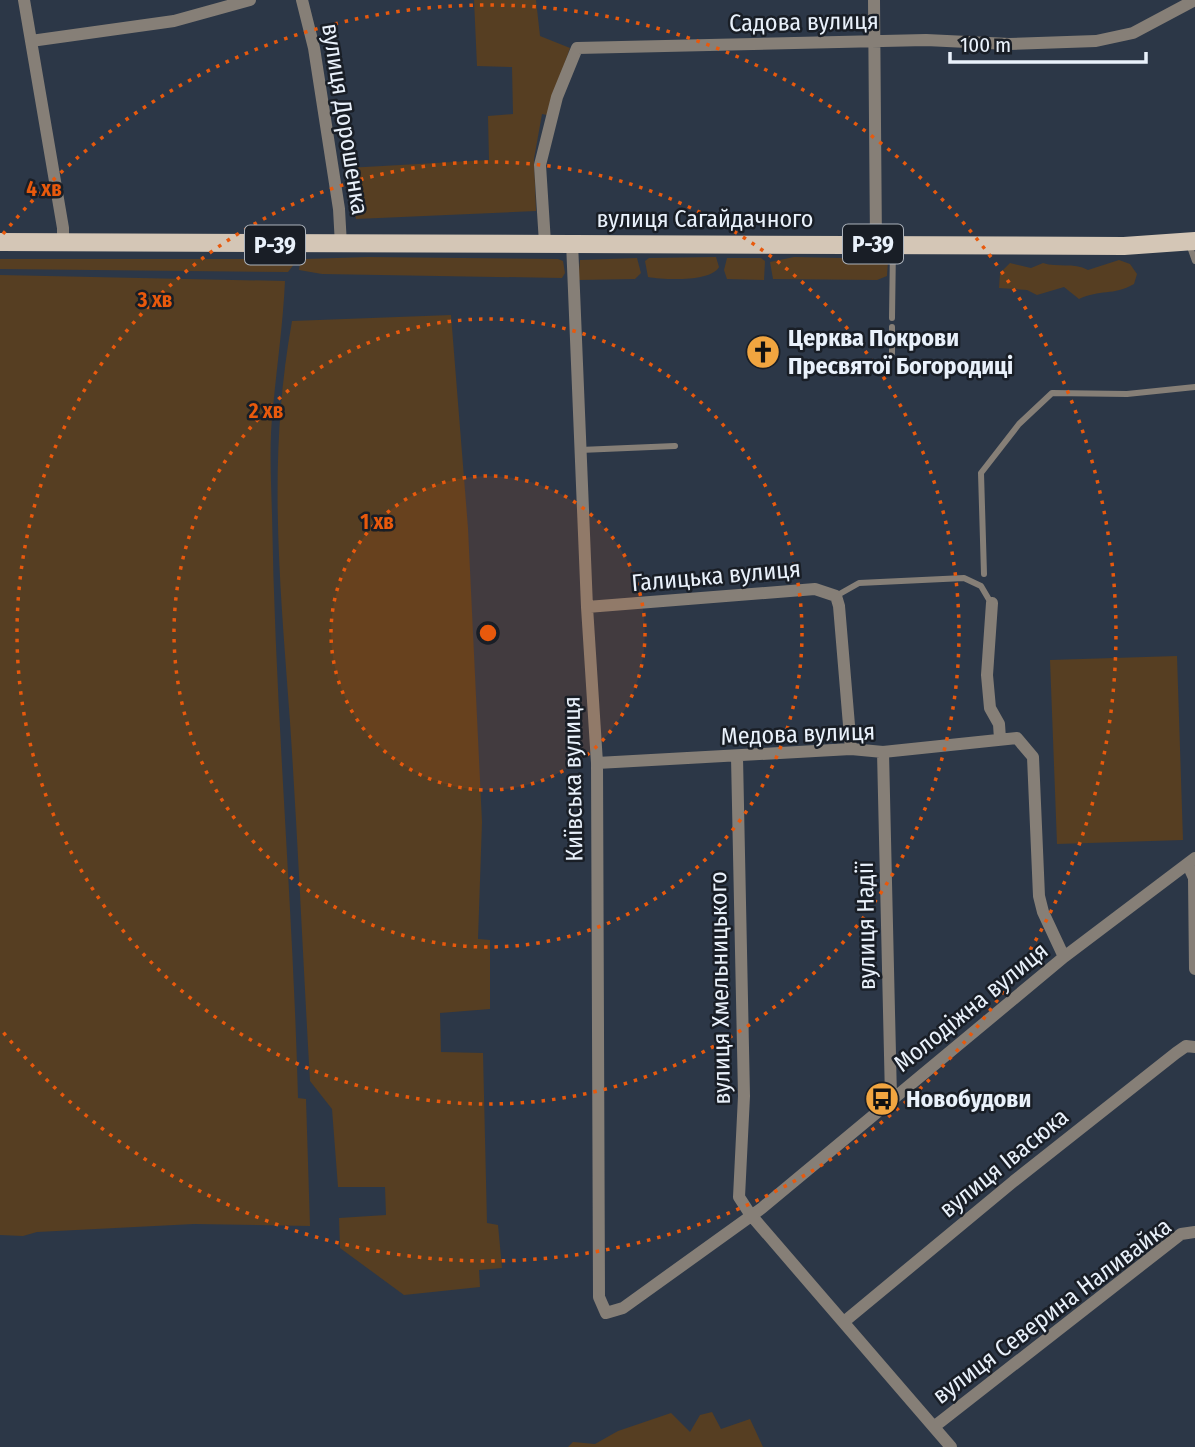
<svg xmlns="http://www.w3.org/2000/svg" width="1195" height="1447" viewBox="0 0 1195 1447" font-family="'Fira Sans Condensed',sans-serif">
<style>
.green{fill:#563e22}
.lines{fill:none;stroke-linecap:round;stroke-linejoin:round}
.lane{stroke:#867f77;stroke-width:6}
.street{stroke:#867f77;stroke-width:12}
.primary{stroke:#d4c6b6;stroke-width:18}
.ring{fill:none;stroke:#e8590c;stroke-width:3.5;stroke-dasharray:3.5 7}
.labels{text-anchor:middle;stroke-width:5;stroke-linejoin:round;paint-order:stroke}
.shield{fill:#191e26;stroke:#abb2bb;stroke-width:2}
.shield-label{font-size:23px;font-weight:bold;fill:#e9f1fb}
.street-label{font-size:24px;fill:#e9f1fb;stroke:#191e26}
.poi-label{font-size:24px;font-weight:bold;fill:#e9f1fb;stroke:#191e26;text-anchor:start}
.centre{fill:#e8590c;stroke:#191e26;stroke-width:3.5}
.ring-label{font-size:21px;text-anchor:middle;font-weight:bold;fill:#e8590c;stroke:#191e26;stroke-width:5;stroke-linejoin:round;paint-order:stroke}
</style>
<rect width="100%" height="100%" fill="#2c3747"/>
<!-- green -->
<path class="green" d="M 474,0 L 536,0 L 540,36 L 570,48 L 547,115 L 542,114 L 534,159 L 536,211 L 356,219 L 347,168 L 489,160 L 488,116 L 513,114 L 512,67 L 477,66 Z
M 368,257 L 558,259 L 563,261 L 565,273 L 562,278 L 322,274 L 299,270 L 300,263 L 306,259 Z
M 716,257 L 719,267 C 711,282 665,280 648,277 L 645,261 L 649,258 Z
M 794,257 L 886,259 L 888,261 L 887,276 L 877,280 L 773,279 L 770,262 Z
M 637,258 L 641,273 L 635,279 L 578,280 L 580,260 Z
M 727,258 L 761,258 L 765,261 L 764,280 L 727,279 L 724,270 Z
M 0,259 L 294,259 L 295,263 L 288,272 L 0,269 Z
M 1119,260 L 1130,264 L 1137,274 L 1134,284 C 1113,296 1100,289 1079,299 L 1064,287 L 1037,295 L 1027,290 L 999,288 L 1000,273 L 1010,263 L 1031,268 L 1043,263 C 1058,268 1073,262 1088,270 Z
M 0,275 L 285,281 C 283,324 277,365 273,408 C 269,442 271,479 272,514 C 275,709 293,903 298,1098 L 306,1099 L 310,1226 L 194,1224 L 37,1232 L 23,1236 L 0,1235 Z
M 451,315 L 468,528 L 482,822 L 478,939 L 490,940 L 490,1009 L 440,1013 L 441,1052 L 483,1053 L 487,1223 L 498,1225 L 502,1268 L 479,1270 L 480,1287 L 404,1295 L 340,1248 L 339,1218 L 386,1215 L 385,1187 L 338,1187 L 332,1109 L 310,1081 C 303,961 298,841 290,722 C 280,582 267,460 292,321 Z
M 1177,656 L 1183,840 L 1057,844 L 1050,660 Z
M 712,1412 L 721,1429 L 750,1419 L 763,1447 L 568,1447 L 573,1442 L 595,1444 L 618,1431 L 671,1413 L 690,1432 L 700,1415 Z"/>
<g class="lines">
<!-- lane -->
<path class="lane" d="M 1189,244 L 1195,261
M 892,318 L 893,247
M 892,353 L 892,327
M 580,450 L 675,446
M 984,574 L 981,473 L 1019,424 L 1052,393 L 1127,394 L 1195,387
M 836,596 L 859,583 L 964,578 L 981,586 L 991,603"/>
<!-- street -->
<path class="street" d="M 24,0 L 63,228 L 63,242
M 302,0 L 314,48 L 339,209 L 341,245
M 874,0 L 876,244
M 31,41 L 174,21 L 250,0
M 572,242 L 587,607 L 597,763 L 599,1297 L 606,1313 L 623,1308 L 762,1208 L 1064,957 L 1195,858
M 545,243 L 540,165 L 557,97 L 577,48 L 926,40 L 1009,44 L 1096,41 L 1133,33 L 1195,0
M 992,603 L 987,675 L 990,708 L 999,724 L 1000,739
M 587,607 L 815,589 L 836,596 L 839,606 L 851,749
M 883,752 L 891,1098
M 737,757 L 744,1096 L 739,1197 L 750,1214 L 951,1447
M 597,763 L 851,749 L 883,752 L 1017,738 L 1033,757 L 1039,896 L 1043,912 L 1064,957
M 1188,865 L 1194,878 L 1195,969
M 845,1321 L 1014,1181 L 1176,1053 L 1186,1046 L 1195,1047
M 935,1426 L 1181,1234 L 1195,1232"/>
<!-- primary -->
<path class="primary" d="M 0,242 L 1124,246 L 1195,241"/>
</g>
<!-- distance rings -->
<circle cx="488" cy="633" r="157" fill="#e8590c" fill-opacity=".12"/>
<g class="ring">
<circle cx="488" cy="633" r="157"/>
<circle cx="488" cy="633" r="314"/>
<circle cx="488" cy="633" r="471"/>
<path d="M3 234A628 628 0 1 1 3 1032"/>
</g>
<!-- icons -->
<defs>
<g id="church-disc" transform="scale(1.75)"><circle r="9.5" fill="#f1a540" stroke="#191e26"/><path d="M-1.2-6h2.4v3.5h3.3v2.4h-3.3V6h-2.4V-.1h-3.3v-2.4h3.3Z" fill="#111"/></g>
<g id="bus-disc" transform="scale(1.75)"><circle r="9.5" fill="#f1a540" stroke="#191e26"/><path d="M-5-6H5V4H4V6H2V4H-2V6H-4V4H-5ZM-3.5-4V0h7V-4ZM-3.5 1.2v1.5H-2V1.2ZM2 1.2v1.5H3.5V1.2Z" fill="#111"/></g>
</defs>
<g fill-rule="evenodd">
<use href="#church-disc" x="763" y="352"/>
<use href="#bus-disc" x="882" y="1099"/>
</g>
<g class="labels">
<!-- shield labels -->
<g class="shield">
<rect x="843" y="224.5" width="60" height="39" rx="5"/>
<rect x="245" y="225.5" width="60" height="39" rx="5"/>
</g>
<g class="shield-label">
<text x="873" y="252">Р-39</text>
<text x="275" y="253">Р-39</text>
</g>
<!-- street labels -->
<g class="street-label">
<text transform="translate(804 22) rotate(-1)" y="8">Садова вулиця</text>
<text transform="translate(345 119) rotate(81)" y="8">вулиця Дорошенка</text>
<text x="705" y="227">вулиця Сагайдачного</text>
<text transform="translate(716 576) rotate(-5)" y="8">Галицька вулиця</text>
<text transform="translate(798 734) rotate(-2)" y="8">Медова вулиця</text>
<text transform="translate(573 779) rotate(-91)" y="8">Київська вулиця</text>
<text transform="translate(866 926) rotate(-91)" y="8">вулиця Надії</text>
<text transform="translate(720 988) rotate(-91)" y="8">вулиця Хмельницького</text>
<text transform="translate(971 1007) rotate(-39)" y="8">Молодіжна вулиця</text>
<text transform="translate(1004 1163) rotate(-39)" y="8">вулиця Івасюка</text>
<text transform="translate(1052 1311) rotate(-37)" y="8">вулиця Северина Наливайка</text>
</g>
<!-- poi labels -->
<g class="poi-label">
<text x="788" y="346">Церква Покрови<tspan x="788" dy="28">Пресвятої Богородиці</tspan></text>
<text x="906" y="1107">Новобудови</text>
</g>
</g>
<circle cx="488" cy="633" r="10" class="centre"/>
<g class="ring-label">
<text x="44" y="196">4 хв</text>
<text x="155" y="307">3 хв</text>
<text x="266" y="418">2 хв</text>
<text x="377" y="529">1 хв</text>
</g>
<!-- scale -->
<path d="M950 52v10h196v-10" fill="none" stroke="#e9f1fb" stroke-width="3.5"/>
<text x="960" y="52" font-size="21" fill="#e9f1fb" stroke="#191e26" stroke-width="5" paint-order="stroke">100 m</text>
</svg>
